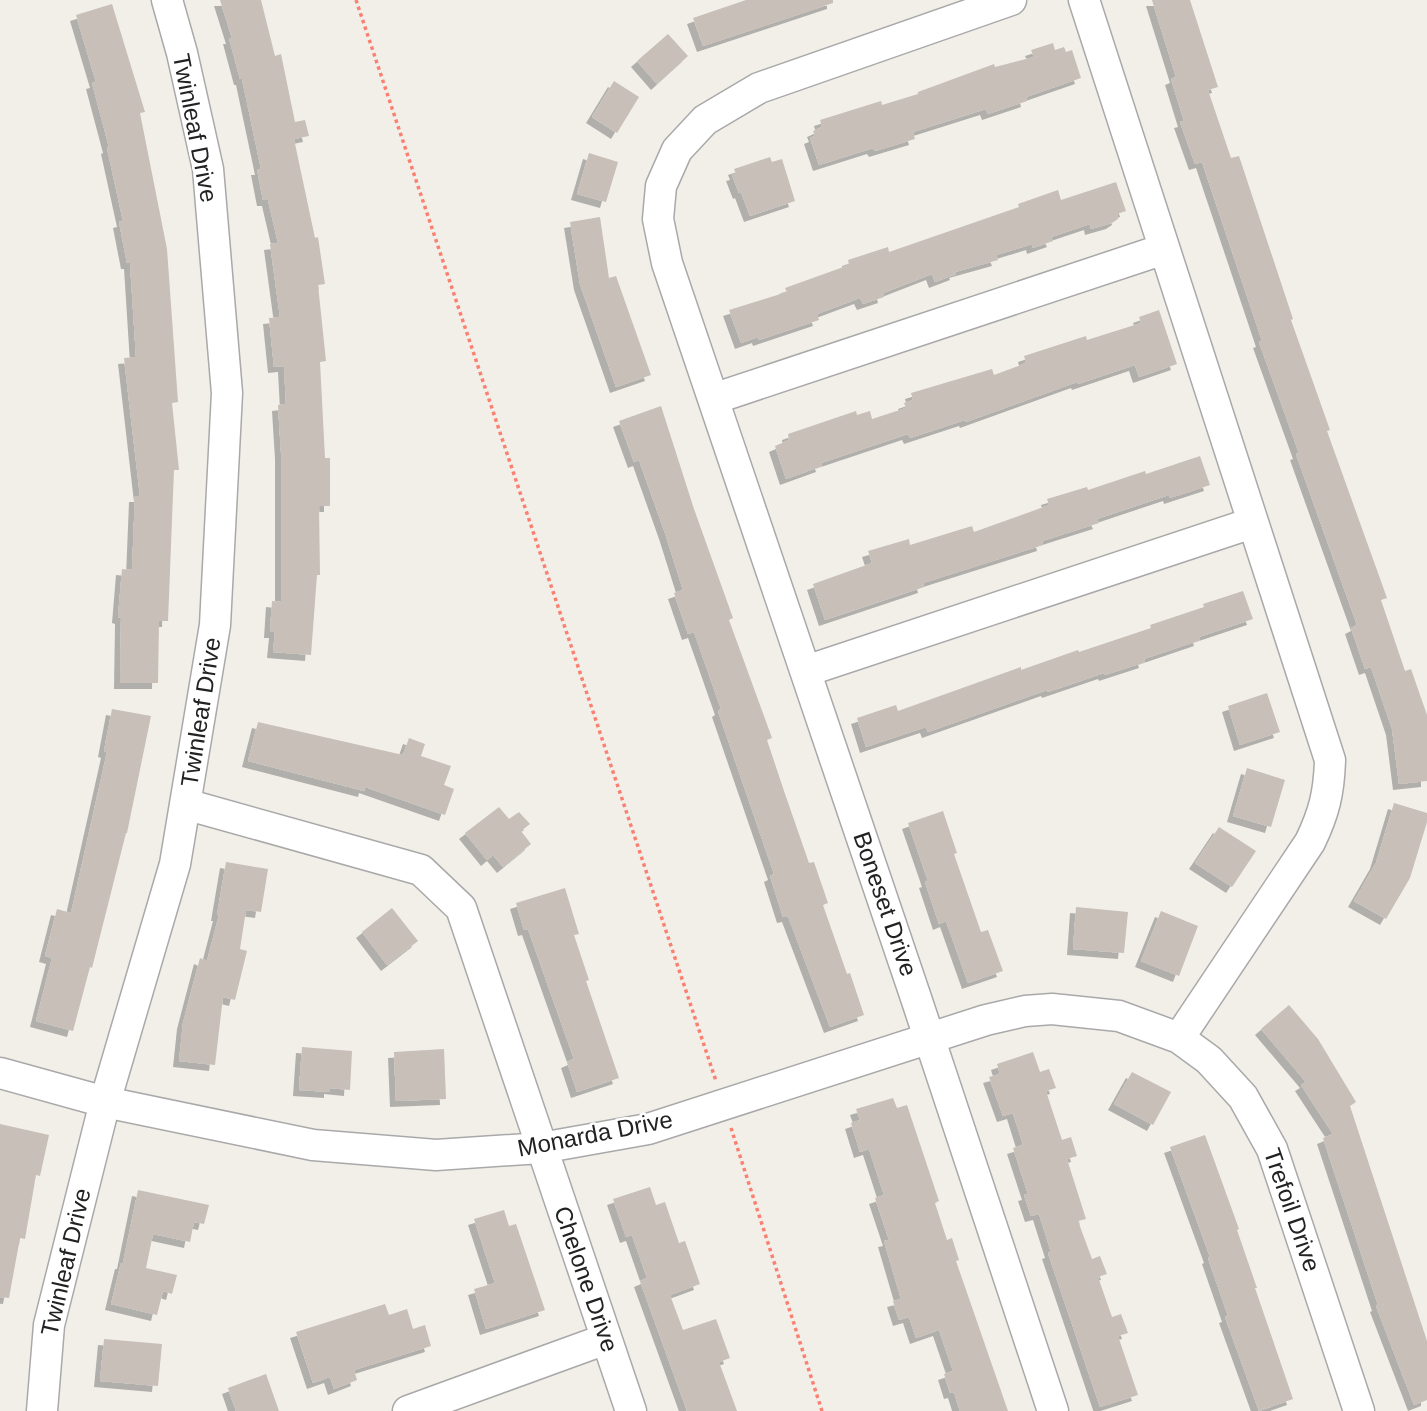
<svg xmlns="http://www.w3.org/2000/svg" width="1427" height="1411" viewBox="0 0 1427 1411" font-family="Arial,sans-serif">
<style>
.building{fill:#c7bfb8;filter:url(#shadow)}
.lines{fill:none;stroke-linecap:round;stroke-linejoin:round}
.minor-casing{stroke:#a9a9a9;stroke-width:33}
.path{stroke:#fa8072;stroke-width:3.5;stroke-dasharray:3.5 3.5;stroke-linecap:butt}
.minor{stroke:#fff;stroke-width:30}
.labels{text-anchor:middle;stroke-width:5;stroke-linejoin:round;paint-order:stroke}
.street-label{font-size:24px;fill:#222;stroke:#fff}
</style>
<defs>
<filter id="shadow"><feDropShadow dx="-6" dy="6" stdDeviation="0" flood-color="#0004"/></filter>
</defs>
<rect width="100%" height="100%" fill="#f2efe9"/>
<!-- building -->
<path class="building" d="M 220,0 L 261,0 L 275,56 L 281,54 L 295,122 L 305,120 L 309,136 L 294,139 L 315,238 L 318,237 L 325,284 L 318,285 L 326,361 L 320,362 L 325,458 L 330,458 L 330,506 L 319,506 L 320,575 L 317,575 L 311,655 L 273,652 L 275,632 L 270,632 L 272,601 L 281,602 L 281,453 L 278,405 L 286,404 L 284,366 L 274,367 L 269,318 L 280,317 L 270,244 L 278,243 L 268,200 L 263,200 L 257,169 L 261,169 L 242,79 L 240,79 L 229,38 L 232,38 Z
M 746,0 L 833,0 L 833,3 L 703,46 L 693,18 Z
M 1152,0 L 1190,0 L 1218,87 L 1208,90 L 1231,158 L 1239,156 L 1293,319 L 1291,320 L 1330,430 L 1327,431 L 1387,598 L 1381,600 L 1405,671 L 1411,669 L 1427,715 L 1427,781 L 1399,784 L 1392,729 L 1371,667 L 1365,669 L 1351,628 L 1357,625 L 1296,454 L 1299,453 L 1259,342 L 1262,341 L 1202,162 L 1195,164 L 1180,122 L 1184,121 L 1171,79 L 1176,77 Z
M 112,4 L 145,112 L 140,113 L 167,249 L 178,402 L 172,403 L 179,470 L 174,470 L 168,621 L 159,621 L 158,683 L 120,683 L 121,618 L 118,617 L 122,569 L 132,570 L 135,496 L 140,496 L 124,358 L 136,357 L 130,263 L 127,263 L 119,222 L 123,221 L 107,148 L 109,147 L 92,83 L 96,82 L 76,15 Z
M 668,34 L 688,56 L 657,84 L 637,61 Z
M 1053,43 L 1055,50 L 1064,47 L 1066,52 L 1072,50 L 1081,78 L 1026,97 L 1027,101 L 988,114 L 986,109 L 913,132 L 915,139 L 875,151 L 873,148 L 819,165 L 810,138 L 815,136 L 813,131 L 822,127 L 820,120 L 881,101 L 882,105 L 918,94 L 918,92 L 994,64 L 995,67 L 1034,57 L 1031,50 Z
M 614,81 L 639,97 L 617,133 L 592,117 Z
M 589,153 L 618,162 L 606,202 L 577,194 Z
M 770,157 L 772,162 L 782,159 L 795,201 L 750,216 L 741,192 L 739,193 L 732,175 L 736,174 L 734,169 Z
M 1116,182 L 1126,211 L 1117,214 L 1118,219 L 1112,223 L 1091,229 L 1090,224 L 1051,237 L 1053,241 L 1033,248 L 1032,244 L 996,255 L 998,260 L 955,272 L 956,274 L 935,282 L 932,274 L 883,293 L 884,297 L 863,304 L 860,298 L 817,314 L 819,320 L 759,340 L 758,337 L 741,343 L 729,310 L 787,292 L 785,288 L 849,265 L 848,260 L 888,247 L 889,252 L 1019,207 L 1018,204 L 1058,190 L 1061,200 Z
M 600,217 L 609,278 L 616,276 L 651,375 L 616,387 L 580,284 L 570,222 Z
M 1159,310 L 1177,364 L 1139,377 L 1135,365 L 1078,384 L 1077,382 L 966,422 L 965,420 L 910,438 L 908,434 L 821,463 L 822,466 L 786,479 L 775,446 L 789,440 L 788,434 L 856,411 L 857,415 L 870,411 L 872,419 L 906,408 L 904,403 L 913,400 L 911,393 L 992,369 L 994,375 L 1026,363 L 1024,356 L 1086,336 L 1087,340 L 1141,323 L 1139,317 Z
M 661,406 L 694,509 L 733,618 L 729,620 L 772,738 L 767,740 L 784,791 L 809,863 L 814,862 L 828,903 L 823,905 L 847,974 L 850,973 L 864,1015 L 830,1027 L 788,916 L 783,917 L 770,876 L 774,874 L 718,711 L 721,709 L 694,632 L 688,634 L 674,593 L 683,590 L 665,533 L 639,460 L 634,462 L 619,421 Z
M 1200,456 L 1210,485 L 1170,498 L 1169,495 L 1097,519 L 1099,523 L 1042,541 L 1043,545 L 923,583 L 924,587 L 825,620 L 813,584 L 872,563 L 868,551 L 909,539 L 910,545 L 972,526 L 974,532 L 1049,505 L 1047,499 L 1087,487 L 1088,490 L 1145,471 L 1146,474 Z
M 1243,591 L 1253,619 L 1199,637 L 1200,640 L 1144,659 L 1145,662 L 1105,675 L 1104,673 L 1048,692 L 1047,690 L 928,732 L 926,727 L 866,747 L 857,718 L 896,705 L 898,711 L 1021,667 L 1021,670 L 1078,650 L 1079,652 L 1151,628 L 1150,625 L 1204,607 L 1203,604 Z
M 1267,693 L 1280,732 L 1240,745 L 1228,706 Z
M 112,709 L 151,716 L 127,833 L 126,833 L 92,968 L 90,967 L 73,1031 L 36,1021 L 52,958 L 45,956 L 57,909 L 71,913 L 107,752 L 104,751 Z
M 258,722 L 403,755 L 409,738 L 425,744 L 421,756 L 451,766 L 444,785 L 454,789 L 445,815 L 365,787 L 364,791 L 248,761 Z
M 1247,768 L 1285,780 L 1271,827 L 1233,816 Z
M 1394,803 L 1427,813 L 1427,822 L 1410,878 L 1386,919 L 1354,901 L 1376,863 Z
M 499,807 L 509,819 L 519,812 L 530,824 L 521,831 L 531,844 L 503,867 L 493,855 L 487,860 L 465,833 Z
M 943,811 L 957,853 L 954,854 L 981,932 L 988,930 L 1003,971 L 968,983 L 946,921 L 939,924 L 925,882 L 928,881 L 908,823 Z
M 1219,827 L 1256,851 L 1232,887 L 1195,863 Z
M 226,862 L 268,869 L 261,912 L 246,910 L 240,949 L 247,951 L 235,1000 L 223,997 L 215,1065 L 179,1061 L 183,1023 L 200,958 L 207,961 L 219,915 L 217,915 Z
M 565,888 L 579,934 L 574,935 L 589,980 L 586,981 L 619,1078 L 577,1092 L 567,1062 L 574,1059 L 528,929 L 524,930 L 516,903 Z
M 1076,907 L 1128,912 L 1124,953 L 1073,949 Z
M 392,908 L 418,941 L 387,965 L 362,932 Z
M 1161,911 L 1198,926 L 1179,976 L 1141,961 Z
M 1289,1005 L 1318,1039 L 1356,1102 L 1350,1106 L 1427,1341 L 1427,1400 L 1414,1405 L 1376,1306 L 1378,1305 L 1323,1138 L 1333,1134 L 1301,1085 L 1306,1082 L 1261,1029 Z
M 302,1047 L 352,1051 L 350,1090 L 330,1088 L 330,1092 L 299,1090 Z
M 444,1049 L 446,1099 L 396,1101 L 394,1052 Z
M 1033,1052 L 1040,1072 L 1049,1069 L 1056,1088 L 1046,1091 L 1062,1140 L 1071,1137 L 1077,1156 L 1067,1159 L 1086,1219 L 1078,1221 L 1092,1259 L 1100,1256 L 1107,1274 L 1098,1277 L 1112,1317 L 1121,1314 L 1128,1333 L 1118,1336 L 1138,1395 L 1100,1407 L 1048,1253 L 1051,1252 L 1039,1214 L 1031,1216 L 1024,1195 L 1028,1194 L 1013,1148 L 1023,1145 L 1013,1113 L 1003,1116 L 989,1077 L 1000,1074 L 997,1064 Z
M 1132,1072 L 1171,1092 L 1153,1125 L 1114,1104 Z
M 893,1098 L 897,1108 L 907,1105 L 939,1201 L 935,1203 L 947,1240 L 952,1238 L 959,1260 L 956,1261 L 1008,1411 L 960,1411 L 954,1392 L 950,1393 L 944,1374 L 953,1371 L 939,1330 L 916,1338 L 909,1317 L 899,1320 L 893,1301 L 901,1299 L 884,1241 L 889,1240 L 875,1198 L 884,1195 L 869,1149 L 860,1152 L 851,1123 L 860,1120 L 856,1109 Z
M 0,1124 L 49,1135 L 40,1176 L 36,1175 L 25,1239 L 20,1238 L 9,1298 L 0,1297 Z
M 1205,1135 L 1239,1229 L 1237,1230 L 1257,1288 L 1255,1288 L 1293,1399 L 1259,1411 L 1225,1317 L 1228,1316 L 1208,1258 L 1210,1257 L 1170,1147 Z
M 650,1187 L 656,1205 L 665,1202 L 679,1243 L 685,1241 L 700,1284 L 670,1295 L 683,1330 L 716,1319 L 730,1358 L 719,1362 L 737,1411 L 687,1411 L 640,1281 L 647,1278 L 632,1235 L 626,1237 L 613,1199 Z
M 138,1190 L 209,1205 L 204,1224 L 194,1222 L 190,1242 L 153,1234 L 146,1268 L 177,1275 L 172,1294 L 163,1291 L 157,1315 L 111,1304 L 121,1263 L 123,1263 Z
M 504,1210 L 509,1226 L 516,1224 L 545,1310 L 486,1329 L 474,1289 L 495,1283 L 474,1219 Z
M 385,1304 L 389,1315 L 407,1309 L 413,1329 L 425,1325 L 431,1346 L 354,1370 L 357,1380 L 334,1389 L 330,1377 L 313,1383 L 296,1332 Z
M 104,1339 L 162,1344 L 158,1386 L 100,1381 Z
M 266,1374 L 279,1411 L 236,1411 L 228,1388 Z"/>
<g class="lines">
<!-- minor casing -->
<g class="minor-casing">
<path id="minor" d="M 1011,0 L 759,88 L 705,120 L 677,150 L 661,186 L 658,219 L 667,263 L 916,998 L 1053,1411
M 1084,0 L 1330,760 C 1329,793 1324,813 1310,842 L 1179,1038
M 713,399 L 1164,249
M 806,671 L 1252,523
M 185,804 L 421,870 L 461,908 L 631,1411
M 0,1073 L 105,1102 L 313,1145 L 436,1155 L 541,1148 L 648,1129 L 986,1020 L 1025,1011 L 1052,1009 L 1119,1016 L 1179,1038 L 1209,1060 L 1243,1097 L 1272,1149 L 1359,1411
M 42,1411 L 49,1325 L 105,1102 L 175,864 L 215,625 L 227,393 L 208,169 L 182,53 L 167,0
M 408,1411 L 606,1339"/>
</g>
<!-- path -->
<path class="path" d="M 356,0 L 716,1081
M 731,1128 L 822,1411"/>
<!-- minor -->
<use href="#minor" class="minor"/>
</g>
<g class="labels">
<!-- street labels -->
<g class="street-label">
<text transform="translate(195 128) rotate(79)" y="8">Twinleaf Drive</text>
<text transform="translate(201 712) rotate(-81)" y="8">Twinleaf Drive</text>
<text transform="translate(885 904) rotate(71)" y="8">Boneset Drive</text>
<text transform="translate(595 1134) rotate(-11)" y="8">Monarda Drive</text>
<text transform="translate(1292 1210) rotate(71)" y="8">Trefoil Drive</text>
<text transform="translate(66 1262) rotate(-77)" y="8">Twinleaf Drive</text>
<text transform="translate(586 1279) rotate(71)" y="8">Chelone Drive</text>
</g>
</g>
</svg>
